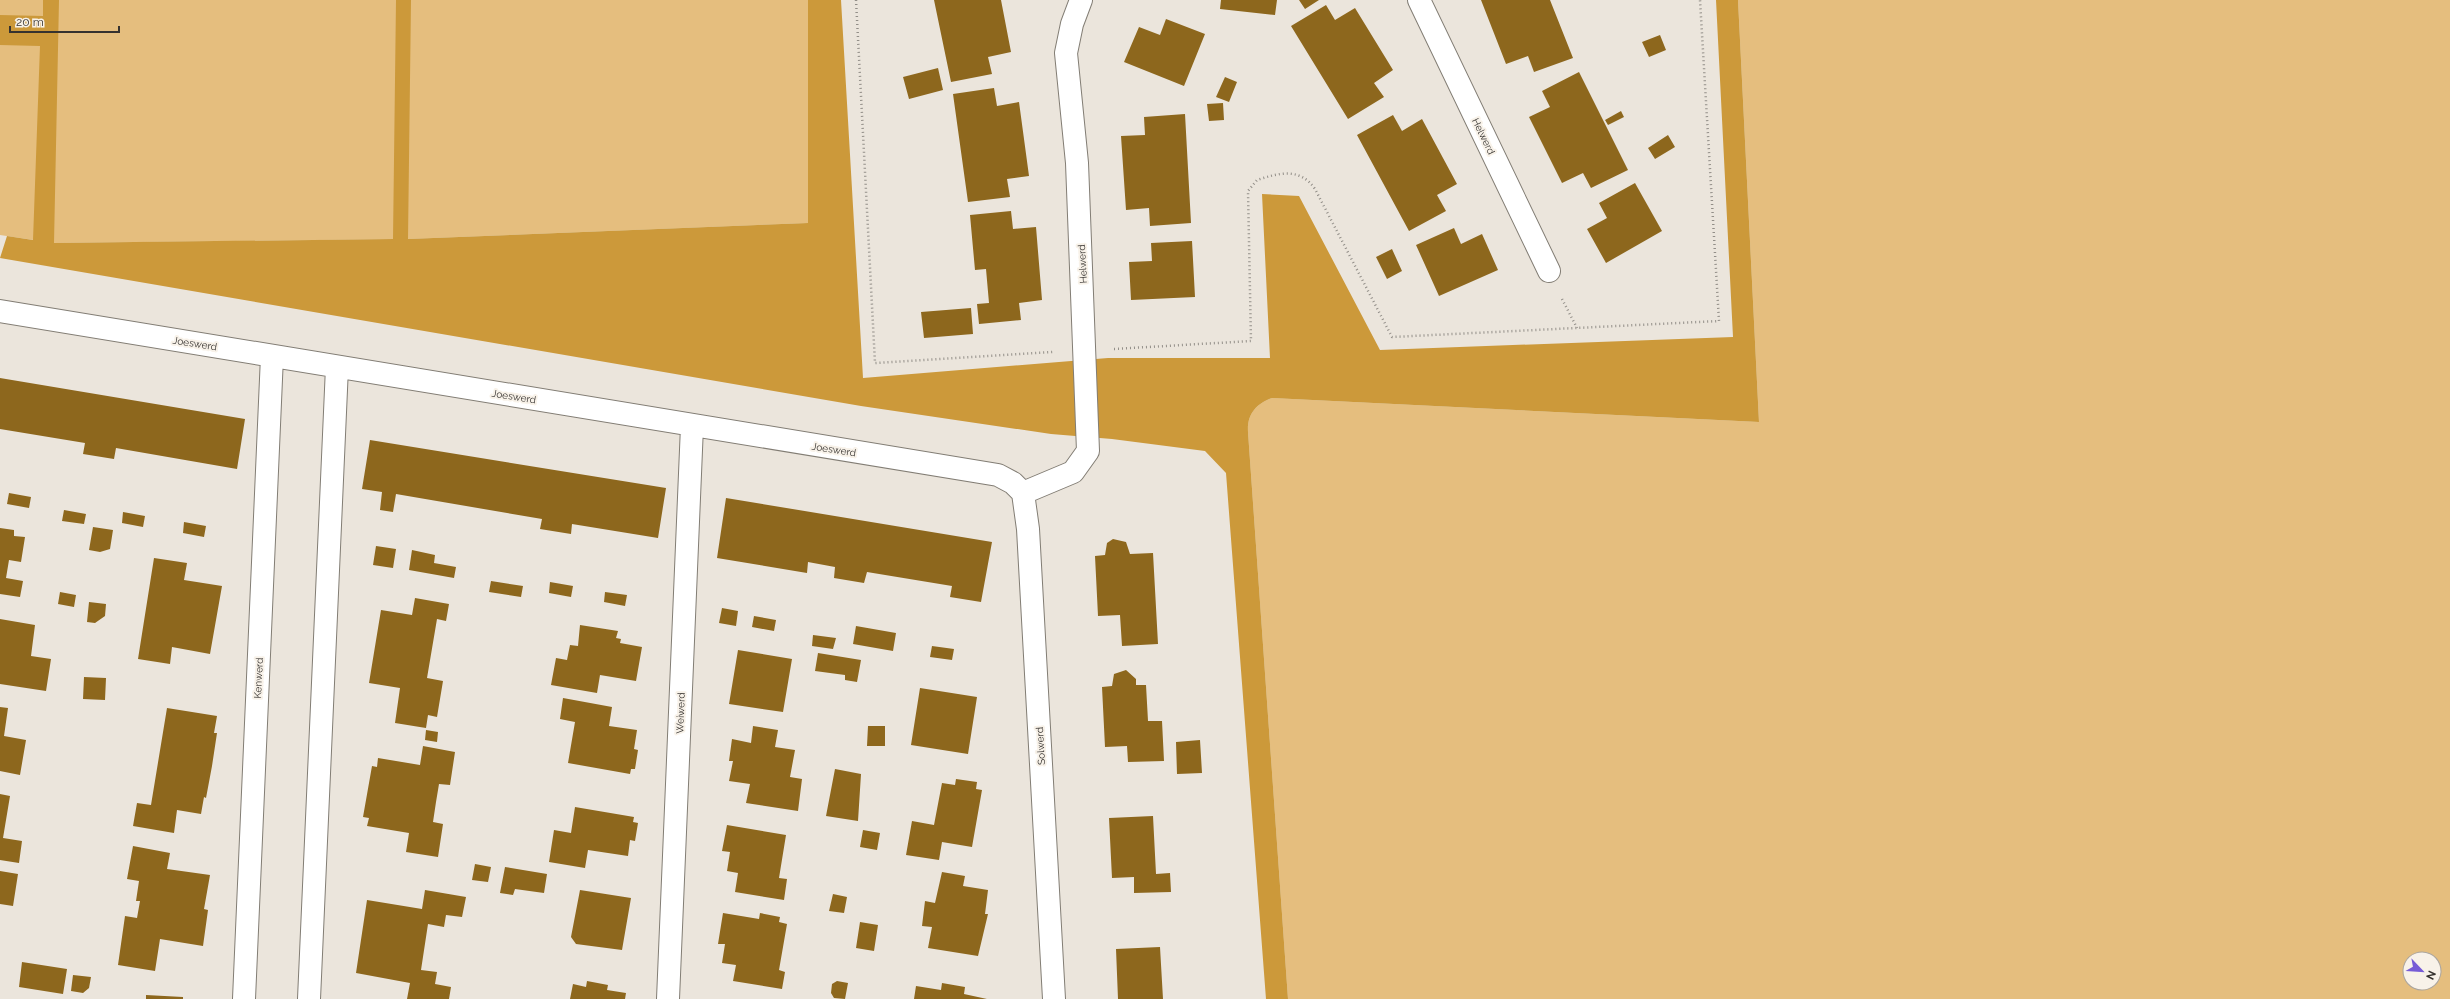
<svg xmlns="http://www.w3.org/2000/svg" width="2450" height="999" viewBox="0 0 2450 999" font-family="Raleway,sans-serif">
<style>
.green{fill:#e5be7e;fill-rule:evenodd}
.water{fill:#cc993a}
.building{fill:#8d671d}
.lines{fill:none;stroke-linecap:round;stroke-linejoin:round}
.street-casing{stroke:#827d74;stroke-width:24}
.path{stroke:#928e88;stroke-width:2.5;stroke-dasharray:1 3;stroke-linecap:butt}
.street{stroke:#fff;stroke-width:22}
.labels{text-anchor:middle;stroke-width:4;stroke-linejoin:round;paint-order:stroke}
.street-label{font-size:10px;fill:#35322f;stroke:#f8f2e9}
</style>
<rect width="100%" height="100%" fill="#ebe5dc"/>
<!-- green -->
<path class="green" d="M 0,0 L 808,0 L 808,223 L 408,239 L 54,243 L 0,235 Z
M 1738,0 L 2450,0 L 2450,999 L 1288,999 L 1248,432 C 1247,414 1256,404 1272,398 L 1759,422 ZM 2410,959 L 2434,959 L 2434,983 L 2410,983 Z"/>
<!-- water -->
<path class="water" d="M 43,0 L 59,0 L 54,243 L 393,239 L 396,0 L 411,0 L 408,239 L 808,223 L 808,0 L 841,0 L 863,378 L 1108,358 L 1270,358 L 1262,194 L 1299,196 L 1380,350 L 1733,337 L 1716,0 L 1738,0 L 1759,422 L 1272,398 C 1256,404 1247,414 1248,432 L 1288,999 L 1266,999 L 1226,473 L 1205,451 L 1112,439 L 1051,434 L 861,406 L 0,258 L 7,236 L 33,240 L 40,46 L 0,45 L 0,15 L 43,16 Z"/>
<!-- building -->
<path class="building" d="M 934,0 L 1001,0 L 1011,52 L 988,57 L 992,74 L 951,82 Z
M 1221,0 L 1277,0 L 1275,15 L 1220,9 Z
M 1299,0 L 1319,0 L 1305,9 Z
M 1481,0 L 1550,0 L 1573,58 L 1534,72 L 1528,56 L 1506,64 Z
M 1326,5 L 1335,20 L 1355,8 L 1393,70 L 1374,83 L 1384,97 L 1348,119 L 1291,26 Z
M 1166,19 L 1205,34 L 1184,86 L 1124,62 L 1139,27 L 1160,35 Z
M 1660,35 L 1666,50 L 1649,57 L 1642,42 Z
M 938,68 L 943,90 L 909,99 L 903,77 Z
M 1579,72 L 1628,170 L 1591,188 L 1583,173 L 1562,183 L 1529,117 L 1550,107 L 1542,91 Z
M 1225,77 L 1237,82 L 1229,102 L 1216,97 Z
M 994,88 L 997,106 L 1019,102 L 1029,176 L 1007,179 L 1010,197 L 968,202 L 953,94 Z
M 1223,103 L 1224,120 L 1209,121 L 1207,104 Z
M 1621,111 L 1624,117 L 1608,125 L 1605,120 Z
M 1185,114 L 1191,223 L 1150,226 L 1149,208 L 1126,210 L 1121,136 L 1145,135 L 1144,117 Z
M 1393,115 L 1402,131 L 1422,119 L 1457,184 L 1437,195 L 1446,211 L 1409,231 L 1357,135 Z
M 1668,135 L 1675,147 L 1655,159 L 1648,148 Z
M 1635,183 L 1662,231 L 1606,263 L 1587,229 L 1607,218 L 1599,203 Z
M 1011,211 L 1013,229 L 1036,227 L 1042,300 L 1019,303 L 1021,320 L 979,324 L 977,304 L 989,303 L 986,269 L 975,270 L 970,215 Z
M 1454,228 L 1461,244 L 1482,234 L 1498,270 L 1439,296 L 1416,245 Z
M 1192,241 L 1195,297 L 1131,300 L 1129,262 L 1152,261 L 1151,243 Z
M 1392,249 L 1402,271 L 1387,279 L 1376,257 Z
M 971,308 L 973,334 L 924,338 L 921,312 Z
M 0,378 L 245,419 L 237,469 L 116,448 L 114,459 L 83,454 L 85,443 L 0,429 Z
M 370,440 L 666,488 L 658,538 L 572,524 L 571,534 L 540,529 L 542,519 L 396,494 L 393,512 L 380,510 L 382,492 L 362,489 Z
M 9,493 L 31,497 L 29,508 L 7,504 Z
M 726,498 L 992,542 L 981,602 L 950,597 L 952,586 L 867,572 L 864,583 L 834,578 L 835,567 L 808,562 L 807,573 L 717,558 Z
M 64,510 L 86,514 L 84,524 L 62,521 Z
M 123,512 L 145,516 L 143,527 L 122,523 Z
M 184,522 L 206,526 L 204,537 L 183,533 Z
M 93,527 L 113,530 L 110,549 L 100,552 L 89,550 Z
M 0,528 L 14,530 L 14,536 L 25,537 L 21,562 L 9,560 L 6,578 L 23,581 L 20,597 L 0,594 Z
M 1113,539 L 1126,542 L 1130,554 L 1153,553 L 1158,644 L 1122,646 L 1120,615 L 1098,616 L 1095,556 L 1105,555 L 1107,543 Z
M 376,546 L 396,549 L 393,568 L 373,565 Z
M 412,550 L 435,555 L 434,563 L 456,567 L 454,578 L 409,570 Z
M 154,558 L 187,563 L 184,580 L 222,586 L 210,654 L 172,647 L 170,664 L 138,659 Z
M 491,581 L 523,586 L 521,597 L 489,592 Z
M 550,582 L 573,586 L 571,597 L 549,593 Z
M 60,592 L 76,595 L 74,607 L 58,604 Z
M 605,592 L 627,595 L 625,606 L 604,602 Z
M 415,598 L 449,604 L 446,621 L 437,619 L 427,678 L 443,681 L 437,717 L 428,715 L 426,728 L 395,723 L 400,688 L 369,683 L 381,610 L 412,615 Z
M 89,602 L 106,604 L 105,616 L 95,623 L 87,622 Z
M 722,608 L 738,611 L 736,626 L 719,623 Z
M 754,616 L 776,620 L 774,631 L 752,627 Z
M 0,619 L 35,625 L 31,656 L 51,659 L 46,691 L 0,684 Z
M 580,625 L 618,631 L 616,638 L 621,639 L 620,643 L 642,647 L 636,681 L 600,675 L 597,693 L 551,685 L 556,658 L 567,660 L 570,645 L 578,646 Z
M 856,626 L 896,633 L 893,651 L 853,644 Z
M 813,635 L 836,638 L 833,649 L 812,646 Z
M 932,646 L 954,649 L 952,660 L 930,657 Z
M 738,650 L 792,659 L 783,712 L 729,704 Z
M 818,653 L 861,660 L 857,682 L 845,680 L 845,675 L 815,671 Z
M 1126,670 L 1136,679 L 1136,685 L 1146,685 L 1148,721 L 1162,721 L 1164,761 L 1128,762 L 1127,746 L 1105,747 L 1102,687 L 1112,686 L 1114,674 Z
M 84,677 L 106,678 L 105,700 L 83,699 Z
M 920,688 L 977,697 L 968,754 L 911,745 Z
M 563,698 L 612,707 L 609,726 L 637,730 L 634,749 L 638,750 L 635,769 L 631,769 L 630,774 L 568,763 L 575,722 L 560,719 Z
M 0,707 L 8,708 L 4,736 L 26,740 L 20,775 L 0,771 Z
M 167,708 L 217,716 L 214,733 L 217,733 L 212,766 L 206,798 L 204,797 L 201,814 L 177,810 L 174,833 L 133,826 L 137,803 L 151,805 Z
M 753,726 L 778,730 L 775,747 L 795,750 L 790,777 L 802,779 L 798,811 L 746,803 L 750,784 L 729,781 L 733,761 L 729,761 L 732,739 L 751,743 Z
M 868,726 L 885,726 L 885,746 L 867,746 Z
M 426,730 L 438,732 L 437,742 L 425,740 Z
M 1200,740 L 1202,773 L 1177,774 L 1176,742 Z
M 423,746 L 455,752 L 450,785 L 439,784 L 436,802 L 433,822 L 443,824 L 438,857 L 406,852 L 409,833 L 367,826 L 369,818 L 363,817 L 372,766 L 377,767 L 378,758 L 420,765 Z
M 835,769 L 861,774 L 858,821 L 826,816 Z
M 956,779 L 977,782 L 976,789 L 982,790 L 972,847 L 942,842 L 939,860 L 906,855 L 912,821 L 934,825 L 942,783 L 955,785 Z
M 0,794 L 10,796 L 3,838 L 22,841 L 19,863 L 0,860 Z
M 575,807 L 634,817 L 633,822 L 638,823 L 635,841 L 630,840 L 628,856 L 588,850 L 585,868 L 549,862 L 554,830 L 571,833 Z
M 1153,816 L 1156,874 L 1170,873 L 1171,892 L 1134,893 L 1134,877 L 1112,878 L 1109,818 Z
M 727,825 L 786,835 L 779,878 L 787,879 L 784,900 L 735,892 L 738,873 L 727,871 L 730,852 L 722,851 Z
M 863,830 L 880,833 L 877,850 L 860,847 Z
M 133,846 L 170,853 L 167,869 L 210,875 L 204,909 L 208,910 L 203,946 L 160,939 L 155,971 L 118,965 L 125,916 L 137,918 L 140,901 L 136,901 L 139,881 L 127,879 Z
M 475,864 L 491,867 L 488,882 L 472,880 Z
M 505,867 L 547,874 L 544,893 L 515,889 L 513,895 L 500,893 Z
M 0,871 L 18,874 L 13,906 L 0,904 Z
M 942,872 L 965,876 L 963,886 L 988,890 L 985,914 L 988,914 L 978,956 L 928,948 L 932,927 L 922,926 L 925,901 L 935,903 Z
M 425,890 L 466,897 L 462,917 L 446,915 L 444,927 L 428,924 L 421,970 L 437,972 L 435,984 L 451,987 L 449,999 L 407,999 L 410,983 L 356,973 L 367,900 L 422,909 Z
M 580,890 L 631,898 L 622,950 L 576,944 L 571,937 Z
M 833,894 L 847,897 L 844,913 L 829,911 Z
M 723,913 L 759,919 L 760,913 L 780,917 L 779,922 L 787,924 L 779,970 L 785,972 L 782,989 L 733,981 L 736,965 L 722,963 L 725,944 L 718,944 Z
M 860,922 L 878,925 L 874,951 L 856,948 Z
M 1160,947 L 1163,999 L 1118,999 L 1116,949 Z
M 22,962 L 67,969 L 63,994 L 19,987 Z
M 73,975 L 91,977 L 89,988 L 83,993 L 71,991 Z
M 587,981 L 608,985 L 607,990 L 626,993 L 625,999 L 570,999 L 573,984 L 586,987 Z
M 837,981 L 848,983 L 845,999 L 834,998 L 831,993 L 832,984 Z
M 942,983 L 965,987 L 964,994 L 987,999 L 914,999 L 916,986 L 941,990 Z
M 146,995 L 183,997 L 183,999 L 146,999 Z"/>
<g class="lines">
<!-- street casing -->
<g class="street-casing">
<path id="street" d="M 1419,0 L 1549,271
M 0,311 L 998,475 L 1013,483 L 1023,493
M 1023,493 L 1073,472 L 1088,451 L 1077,163 L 1066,53 L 1072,24 L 1081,0
M 1023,493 L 1028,529 L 1054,999
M 244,999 L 272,356
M 309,999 L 337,367
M 668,999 L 692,426"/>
</g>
<!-- path -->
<path class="path" d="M 856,0 L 875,363 L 1053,352
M 1562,299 L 1577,328
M 1114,349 L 1251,341 L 1248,191 L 1257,180 C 1279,173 1300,167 1315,189 L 1392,337 L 1719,321 L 1700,0"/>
<!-- street -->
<use href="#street" class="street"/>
</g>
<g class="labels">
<!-- street labels -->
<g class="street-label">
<text transform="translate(1484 136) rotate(64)" y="4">Helwerd</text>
<text transform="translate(1082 264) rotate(-93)" y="4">Helwerd</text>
<text transform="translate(195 343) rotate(9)" y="4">Joeswerd</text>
<text transform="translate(514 396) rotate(9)" y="4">Joeswerd</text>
<text transform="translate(834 449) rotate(9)" y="4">Joeswerd</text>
<text transform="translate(258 678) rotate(-87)" y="4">Kenwerd</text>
<text transform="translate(680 713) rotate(-88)" y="4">Weiwerd</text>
<text transform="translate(1040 746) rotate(-93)" y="4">Solwerd</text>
</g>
</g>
<!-- north arrow -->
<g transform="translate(2422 971) rotate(115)"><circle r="19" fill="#f8f2e9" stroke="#aaa59f"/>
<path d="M0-3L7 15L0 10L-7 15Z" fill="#775cd6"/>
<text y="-6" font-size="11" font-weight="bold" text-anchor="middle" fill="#35322f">N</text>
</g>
<!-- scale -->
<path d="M10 26v6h109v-6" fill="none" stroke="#35322f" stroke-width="2"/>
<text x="16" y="26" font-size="12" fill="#35322f" stroke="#f8f2e9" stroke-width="3" paint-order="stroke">20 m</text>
</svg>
